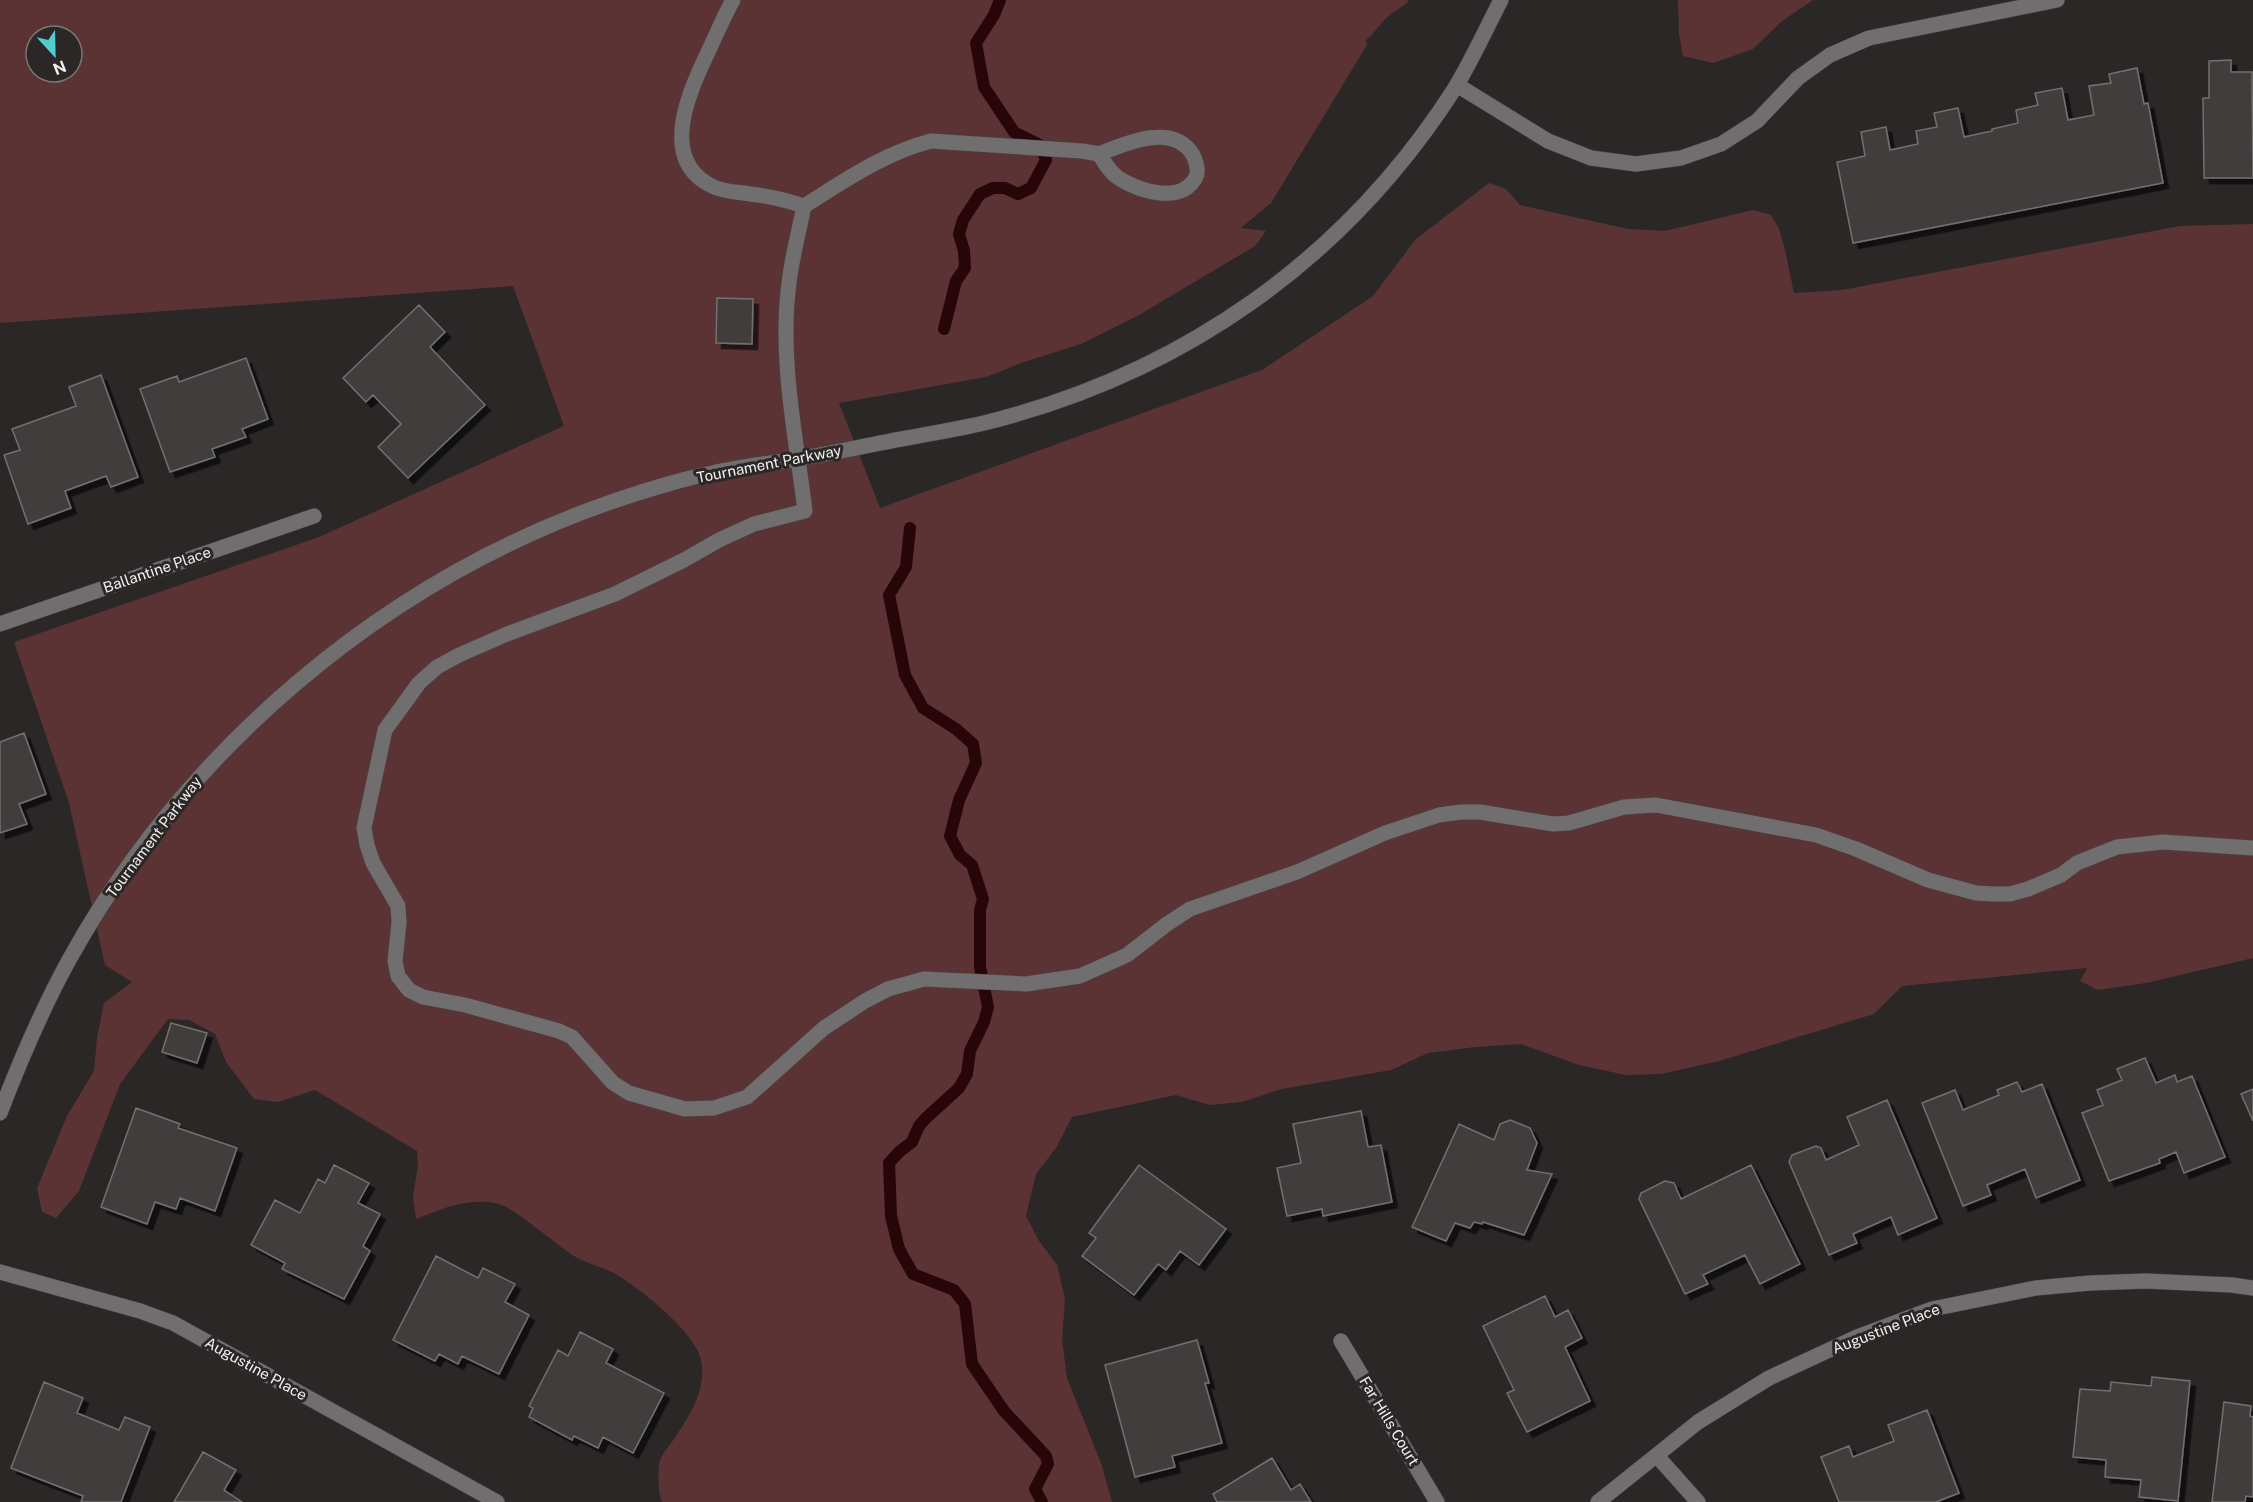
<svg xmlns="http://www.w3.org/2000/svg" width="2253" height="1502" viewBox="0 0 2253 1502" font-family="'Public Sans',sans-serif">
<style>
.green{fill:#5c3335;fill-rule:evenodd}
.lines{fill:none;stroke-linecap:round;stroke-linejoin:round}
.stream{stroke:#280509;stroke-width:12}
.building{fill:#423e3e;stroke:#736f6f;stroke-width:1.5;filter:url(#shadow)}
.service-casing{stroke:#474343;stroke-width:16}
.minor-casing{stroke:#474343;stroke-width:16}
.service{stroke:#706e6e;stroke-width:15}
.minor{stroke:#706e6e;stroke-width:15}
.labels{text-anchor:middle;stroke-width:6;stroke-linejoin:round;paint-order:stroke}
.street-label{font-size:15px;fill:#f2efef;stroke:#2b2727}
</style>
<defs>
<filter id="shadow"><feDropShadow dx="5.5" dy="5.5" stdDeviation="0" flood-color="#0009"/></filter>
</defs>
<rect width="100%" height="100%" fill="#2b2727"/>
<!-- green -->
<path class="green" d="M 0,0 L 1409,0 C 1404,7 1396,9 1390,15 C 1381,22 1375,33 1366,40 L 1367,45 L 1271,203 L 1241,228 L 1266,231 L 1255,246 L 1139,315 L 1081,344 L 1021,363 L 986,377 L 839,403 L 880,508 L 1262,370 L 1373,296 L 1416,239 L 1489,183 L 1506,189 L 1520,205 L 1628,229 L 1665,231 L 1753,210 L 1771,215 L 1779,229 L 1785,250 L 1794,293 L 1842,290 L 2180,226 L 2253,224 L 2253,958 L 2146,983 L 2098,990 L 2080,981 L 2087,968 L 1902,986 L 1874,1014 L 1719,1061 L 1661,1074 L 1626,1075 L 1579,1065 L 1521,1044 L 1475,1047 L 1428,1053 L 1391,1070 L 1282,1089 L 1241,1102 L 1210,1105 L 1176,1095 L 1072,1117 L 1056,1148 L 1036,1174 L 1026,1216 L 1039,1241 L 1057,1265 L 1065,1299 L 1062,1340 L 1067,1378 L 1102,1466 L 1112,1502 L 662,1502 C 658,1494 657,1466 661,1458 C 664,1451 670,1445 674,1439 C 690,1416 707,1389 701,1360 C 696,1332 636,1285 612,1272 C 600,1266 585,1263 574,1256 C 558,1246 513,1207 499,1204 C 469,1197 444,1208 416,1219 L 413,1197 L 418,1166 L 417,1151 L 315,1090 L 278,1102 L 254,1099 L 226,1062 L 215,1034 L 189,1020 L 168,1019 L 120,1084 L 79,1191 L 56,1218 L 42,1212 L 37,1188 L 67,1116 L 94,1071 L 97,1038 L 104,1003 L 132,982 L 105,965 L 69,803 L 14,642 L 319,537 L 564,426 L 513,286 L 0,323 ZM 36,36 L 72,36 L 72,72 L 36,72 Z
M 1678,0 L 1813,0 L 1782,21 L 1753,49 L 1713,63 L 1683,56 L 1679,34 Z"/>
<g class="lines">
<!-- stream -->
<path class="stream" d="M 944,329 L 956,281 L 965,268 L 964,251 L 959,234 L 963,220 L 980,194 L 993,188 L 1005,188 L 1018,194 L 1031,188 L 1046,160 L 1040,145 L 1014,132 L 984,87 L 976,43 L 994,15 L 1000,0
M 910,528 L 906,567 L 889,595 L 905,675 L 923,708 L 956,729 L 973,744 L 976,763 L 959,800 L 950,836 L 960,855 L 972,865 L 983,899 L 980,910 L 980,967 L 988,1007 L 984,1022 L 970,1051 L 967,1074 L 959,1088 L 926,1118 L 919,1126 L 912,1142 L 899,1152 L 889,1163 L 891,1216 L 899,1249 L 913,1274 L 954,1290 L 965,1304 L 972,1364 L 1004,1411 L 1046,1456 L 1048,1464 L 1035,1489 L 1042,1502"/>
</g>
<!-- building -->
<path class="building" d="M 2231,60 L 2231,72 L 2252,72 L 2253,178 L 2204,178 L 2203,98 L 2209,98 L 2209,61 Z
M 2137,68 L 2144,104 L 2148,103 L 2163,183 L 1853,243 L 1837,162 L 1865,156 L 1861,132 L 1886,127 L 1890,150 L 1918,144 L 1916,131 L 1937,127 L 1934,113 L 1958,108 L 1964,137 L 1992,131 L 1992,129 L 2018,123 L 2016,110 L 2038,105 L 2035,93 L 2062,88 L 2068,120 L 2094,115 L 2089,86 L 2111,83 L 2109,74 Z
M 717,298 L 753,299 L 752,344 L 716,343 Z
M 419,305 L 445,332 L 430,347 L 485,405 L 408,478 L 378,447 L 401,424 L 373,395 L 366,402 L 343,378 Z
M 246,358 L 268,419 L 242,429 L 246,437 L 212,449 L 215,457 L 170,472 L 140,389 L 177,376 L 179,382 Z
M 101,375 L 138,477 L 111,487 L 106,476 L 65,491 L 71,508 L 28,524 L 4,455 L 20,450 L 12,429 L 76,406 L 69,387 Z
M 24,733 L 46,794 L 19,804 L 27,824 L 0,833 L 0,742 Z
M 171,1023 L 207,1033 L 197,1063 L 162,1052 Z
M 2145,1058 L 2156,1083 L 2175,1075 L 2177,1082 L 2192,1076 L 2225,1157 L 2184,1173 L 2176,1152 L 2159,1159 L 2160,1163 L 2109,1181 L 2082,1113 L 2103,1105 L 2097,1090 L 2122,1080 L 2117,1069 Z
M 2017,1082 L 2022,1092 L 2042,1084 L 2080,1180 L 2036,1198 L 2025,1169 L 1987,1185 L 1991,1195 L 1963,1206 L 1922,1103 L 1955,1090 L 1963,1110 L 1999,1095 L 1997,1090 Z
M 2253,1089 L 2253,1121 L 2241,1094 Z
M 1887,1100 L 1937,1218 L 1898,1235 L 1891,1217 L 1853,1234 L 1857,1243 L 1829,1255 L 1789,1162 L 1792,1155 L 1816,1146 L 1821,1148 L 1826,1160 L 1859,1145 L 1847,1117 Z
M 136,1108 L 180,1124 L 178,1128 L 237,1148 L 215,1211 L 180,1198 L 176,1209 L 155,1202 L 147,1224 L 101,1207 Z
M 1361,1111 L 1368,1147 L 1381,1145 L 1392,1202 L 1323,1216 L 1322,1209 L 1287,1216 L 1277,1168 L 1301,1163 L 1293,1124 Z
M 1510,1120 L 1530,1128 L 1537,1143 L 1527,1170 L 1552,1174 L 1524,1235 L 1483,1222 L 1482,1224 L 1474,1222 L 1470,1228 L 1455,1223 L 1446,1241 L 1412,1227 L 1459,1124 L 1494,1140 L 1500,1124 Z
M 334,1165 L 369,1183 L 358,1203 L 380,1214 L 363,1246 L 370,1251 L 344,1299 L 282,1269 L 285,1263 L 251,1245 L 275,1200 L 300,1213 L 318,1179 L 325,1183 Z
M 1139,1165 L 1226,1229 L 1199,1265 L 1180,1251 L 1166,1270 L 1158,1264 L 1134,1295 L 1082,1256 L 1096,1238 L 1089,1233 Z
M 1751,1165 L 1800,1264 L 1760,1284 L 1745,1255 L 1703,1275 L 1708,1284 L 1685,1294 L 1639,1199 L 1641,1193 L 1665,1181 L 1674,1183 L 1681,1199 Z
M 436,1256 L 478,1278 L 483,1268 L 515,1284 L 505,1302 L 529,1315 L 499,1374 L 462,1356 L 458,1364 L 439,1354 L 435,1361 L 393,1340 Z
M 1545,1296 L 1555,1317 L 1568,1310 L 1582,1338 L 1565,1347 L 1590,1401 L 1527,1432 L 1507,1393 L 1514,1390 L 1483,1326 Z
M 580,1332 L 613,1349 L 606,1363 L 664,1393 L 633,1453 L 603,1437 L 598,1448 L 574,1436 L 572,1440 L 529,1417 L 533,1408 L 529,1406 L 558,1350 L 568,1356 Z
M 1197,1340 L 1209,1383 L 1205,1383 L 1222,1443 L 1172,1456 L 1175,1467 L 1135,1477 L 1105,1365 Z
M 2152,1377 L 2190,1381 L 2178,1501 L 2139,1497 L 2141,1480 L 2105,1477 L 2106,1460 L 2073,1457 L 2080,1389 L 2110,1391 L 2111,1382 L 2151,1386 Z
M 44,1382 L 83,1398 L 77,1413 L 119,1430 L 125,1417 L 150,1427 L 121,1502 L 81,1502 L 83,1496 L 11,1468 Z
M 2224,1402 L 2251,1406 L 2250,1416 L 2253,1417 L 2253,1497 L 2246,1496 L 2245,1502 L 2212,1502 Z
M 1927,1410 L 1959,1493 L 1936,1502 L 1839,1502 L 1821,1457 L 1849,1446 L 1853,1457 L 1894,1441 L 1888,1425 Z
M 203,1452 L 236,1470 L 224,1490 L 242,1502 L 174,1502 Z
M 1272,1458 L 1291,1490 L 1300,1484 L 1311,1502 L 1217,1502 L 1213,1494 Z"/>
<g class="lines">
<!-- service casing -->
<g class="service-casing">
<path id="service" d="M 733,0 C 724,16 717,33 709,50 C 690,90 656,161 714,187 C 725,192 739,192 750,194 C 769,196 786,200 804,206
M 1099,154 C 1126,143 1173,122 1193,155 C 1196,161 1199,172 1196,177 C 1181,205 1140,191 1120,179 C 1110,173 1105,163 1099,154 L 1082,151 L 931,141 C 884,153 844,181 804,206 C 799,231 792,257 789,283 C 779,359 796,436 805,511 L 754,524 L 719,540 L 684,560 L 615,594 L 507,634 L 459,655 L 437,667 L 419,683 L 385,730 L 364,828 L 367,845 L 373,863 L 398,906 L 399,923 L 395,961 L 398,976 L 409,990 L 423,997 L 465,1005 L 559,1031 L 572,1037 L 613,1083 L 629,1093 L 685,1109 L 714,1108 L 747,1097 L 824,1028 L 865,1001 L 888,989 L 924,979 L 1026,984 L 1080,976 L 1127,955 L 1167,924 L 1190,909 L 1297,872 L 1385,833 L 1439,815 L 1461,812 L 1480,812 L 1553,824 L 1569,823 L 1624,807 L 1656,805 L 1816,835 L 1856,849 L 1928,880 L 1976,893 L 1993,894 L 2010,894 L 2028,889 L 2061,875 L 2077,863 L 2117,847 L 2163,842 L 2253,848"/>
</g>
<!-- minor casing -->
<g class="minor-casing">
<path id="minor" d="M 1457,85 L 1548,141 L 1591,158 L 1636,164 L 1681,158 L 1721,144 L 1757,121 L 1798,78 L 1830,55 L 1869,38 L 2057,0
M 0,624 L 314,516
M 0,1113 C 20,1061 42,1009 69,960 C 185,750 381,583 608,503 C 641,492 677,480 712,473 C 738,467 764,464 790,460 C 829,454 868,445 907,438 C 932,433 959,429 984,423 C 1182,374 1345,260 1455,88 C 1472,60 1486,29 1501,0
M 0,1272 L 140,1311 L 173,1323 L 497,1502
M 1341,1341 L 1437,1502
M 1657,1456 L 1698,1502
M 1598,1502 L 1698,1422 L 1769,1378 L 1857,1337 L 1932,1309 L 2036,1288 L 2090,1283 L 2146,1281 L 2232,1285 L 2253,1288"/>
</g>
<!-- service -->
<use href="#service" class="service"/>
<!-- minor -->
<use href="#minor" class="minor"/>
</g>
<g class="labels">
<!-- street labels -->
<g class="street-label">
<text transform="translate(769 464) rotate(-11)" y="5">Tournament Parkway</text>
<text transform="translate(157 570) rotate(-19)" y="5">Ballantine Place</text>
<text transform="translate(154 837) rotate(-53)" y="5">Tournament Parkway</text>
<text transform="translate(1886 1329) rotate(-21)" y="5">Augustine Place</text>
<text transform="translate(256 1369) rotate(29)" y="5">Augustine Place</text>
<text transform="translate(1389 1421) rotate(59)" y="5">Far Hills Court</text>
</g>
</g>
<!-- north arrow -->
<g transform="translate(54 54) rotate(158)"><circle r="28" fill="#2b2727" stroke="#7b7777" stroke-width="1.5"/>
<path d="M0-4.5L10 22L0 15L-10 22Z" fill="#52cdcf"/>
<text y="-9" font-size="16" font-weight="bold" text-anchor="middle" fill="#f2efef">N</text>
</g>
</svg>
